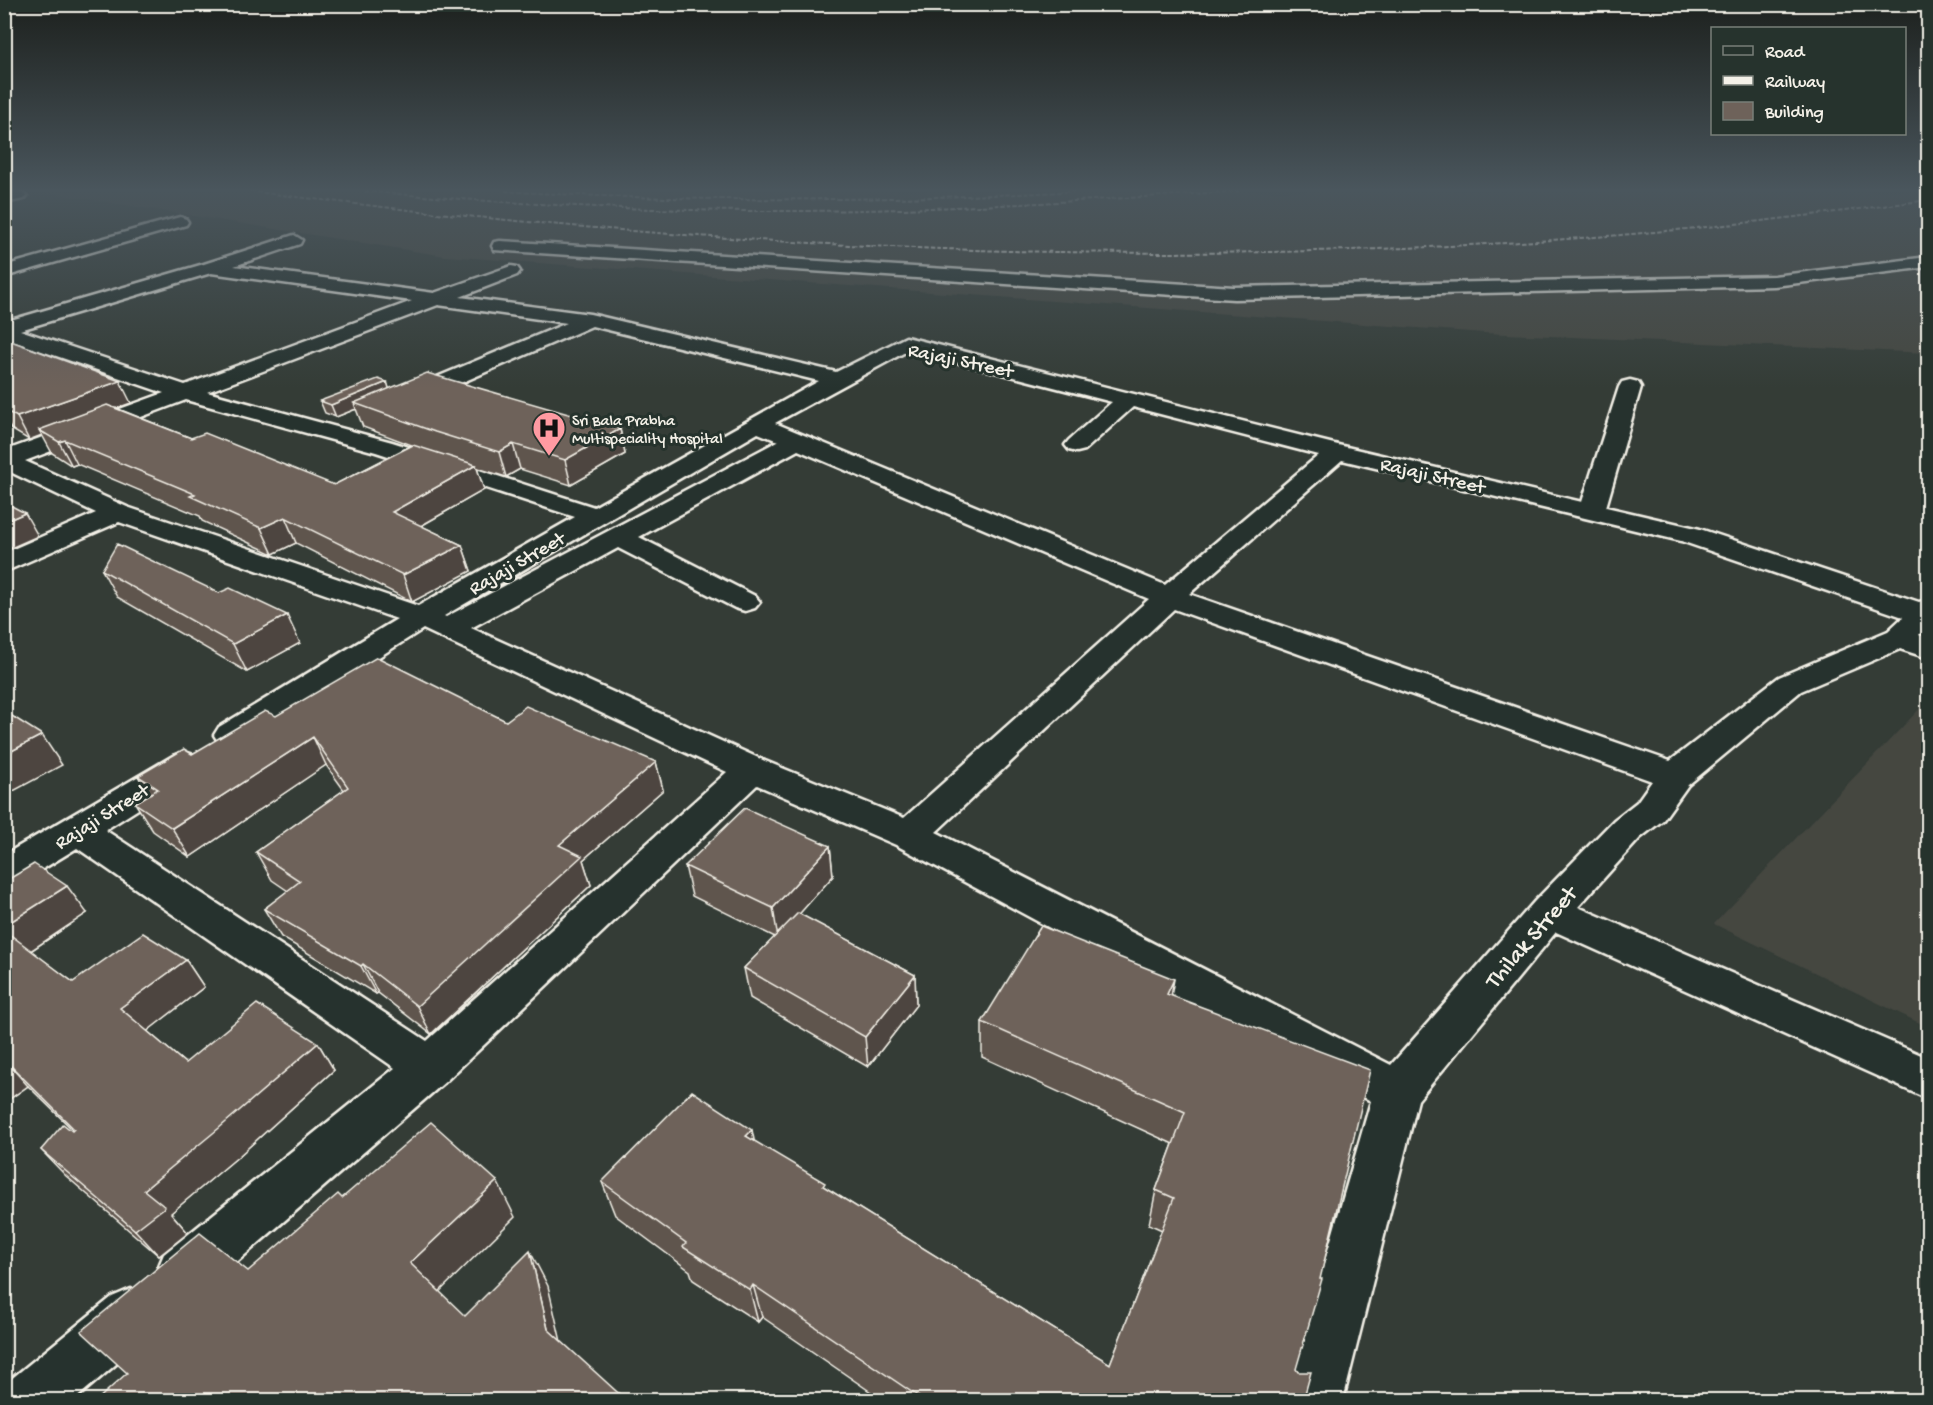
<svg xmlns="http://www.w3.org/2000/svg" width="1933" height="1405" viewBox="0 0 1933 1405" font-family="'Gochi Hand',sans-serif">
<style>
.built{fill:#454741}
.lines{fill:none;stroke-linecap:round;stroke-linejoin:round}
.minor-casing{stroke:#f4f1e8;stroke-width:5}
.minor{fill:#26332d;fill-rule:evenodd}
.rail{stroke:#f4f1e8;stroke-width:2;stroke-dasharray:4.5 2;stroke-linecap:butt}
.wall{fill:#5f544d;stroke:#f4f1e8;stroke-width:1.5}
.shaded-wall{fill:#4d453f;stroke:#f4f1e8;stroke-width:1.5}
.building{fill:#6e625a;stroke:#f4f1e8;stroke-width:1.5}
.labels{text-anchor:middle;stroke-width:6;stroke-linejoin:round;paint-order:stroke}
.far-poi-label{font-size:16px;fill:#f4f1e8;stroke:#26332d;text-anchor:start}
.street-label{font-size:20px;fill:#f4f1e8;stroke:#26332d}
.near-street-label{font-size:24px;fill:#f4f1e8;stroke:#26332d}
</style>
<rect width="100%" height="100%" fill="#343c36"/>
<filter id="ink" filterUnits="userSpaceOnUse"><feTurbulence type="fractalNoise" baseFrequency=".0167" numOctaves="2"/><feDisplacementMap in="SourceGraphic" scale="12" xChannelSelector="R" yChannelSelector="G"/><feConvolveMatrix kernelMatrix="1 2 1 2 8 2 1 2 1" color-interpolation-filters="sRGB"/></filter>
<g filter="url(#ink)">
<!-- built -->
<path class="built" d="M 37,191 L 1928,191 L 1928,353 L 1484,333 L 445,256 Z
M 1928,700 L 1928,1027 L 1714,924 Z"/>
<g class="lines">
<!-- minor casing -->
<g class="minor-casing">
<path id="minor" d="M 19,191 L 27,196 L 24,199 L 4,203 L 4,194 Z
M 180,217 L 186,219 L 188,222 L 186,225 L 4,277 L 4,266 Z
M 294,235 L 302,240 L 300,244 L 234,266 L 434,293 L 511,266 L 517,267 L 520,271 L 517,275 L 460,297 L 590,314 L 836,372 L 906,337 L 1338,445 L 1582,502 L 1619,387 L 1622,382 L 1630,380 L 1638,382 L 1641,387 L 1606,507 L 1700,529 L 1919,602 L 1928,600 L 1928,625 L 1919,635 L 1928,638 L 1928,658 L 1900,649 L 1801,691 L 1688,785 L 1663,820 L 1640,838 L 1578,907 L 1928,1058 L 1928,1099 L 1556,932 L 1418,1100 L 1343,1400 L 1285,1400 L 1371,1101 L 896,845 L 757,785 L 446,1081 L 202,1292 L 183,1300 L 164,1292 L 156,1273 L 164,1254 L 395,1068 L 77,848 L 18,884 L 4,888 L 4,855 L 173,756 L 185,752 L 197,756 L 203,764 L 197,772 L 105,830 L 427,1041 L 727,772 L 423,629 L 243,743 L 231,746 L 219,743 L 214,735 L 219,727 L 397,619 L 119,522 L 4,572 L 4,553 L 96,513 L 4,469 L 4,451 L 164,393 L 4,338 L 4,322 L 204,264 ZM 211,273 L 412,301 L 185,385 L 20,330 ZM 438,305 L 567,323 L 401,392 L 398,397 L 401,402 L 409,404 L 417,402 L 592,326 L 819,381 L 594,507 L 392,442 L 207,392 ZM 909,350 L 1112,402 L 1069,440 L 1065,445 L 1069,450 L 1077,452 L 1085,450 L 1133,407 L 1319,455 L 1165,585 L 775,423 ZM 186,400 L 376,452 L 575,517 L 418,606 L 127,507 L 25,461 ZM 758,433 L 778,441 L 446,617 L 444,616 ZM 798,450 L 1149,599 L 904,818 L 765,761 L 471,628 L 618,548 L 735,608 L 745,611 L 755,608 L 760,602 L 755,596 L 639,537 ZM 1342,460 L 1681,541 L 1903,617 L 1888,631 L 1779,677 L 1670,761 L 1189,594 ZM 1174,609 L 1652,781 L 1637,802 L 1614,820 L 1535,901 L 1391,1065 L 936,832 Z
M 500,241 L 1234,287 L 1774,276 L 1928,257 L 1928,267 L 1774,286 L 1234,299 L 494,250 L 492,246 L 494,242 Z
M 131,1289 L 150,1297 L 158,1316 L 150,1335 L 74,1400 L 4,1400 L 4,1392 L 10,1380 L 112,1297 Z"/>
</g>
<!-- minor -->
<use href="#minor" class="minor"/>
<!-- rail -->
<path class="rail" d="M 250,191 C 686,247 1128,270 1566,239 C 1688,231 1808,216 1928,200
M 365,191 C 494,203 624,210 754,211 C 916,212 1078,201 1239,191
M 505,191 C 697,203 888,201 1080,191"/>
</g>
<!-- wall -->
<path class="wall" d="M 4,341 L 131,403 L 116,408 L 191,438 L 334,485 L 412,445 L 363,427 L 356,409 L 336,417 L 325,413 L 320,401 L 387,382 L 389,389 L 620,429 L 625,454 L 571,485 L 520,469 L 506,477 L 477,468 L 484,490 L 421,526 L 462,545 L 471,571 L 412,602 L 296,543 L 273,554 L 202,521 L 200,516 L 77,464 L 72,466 L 52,453 L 42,435 L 29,440 L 11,429 L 4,431 Z
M 102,570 L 219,593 L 300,643 L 247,672 L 117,597 Z
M 276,716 L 506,721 L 656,762 L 663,790 L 583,860 L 591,885 L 431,1034 L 378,993 L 376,994 L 281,937 L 264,909 L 288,891 L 272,880 L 256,852 L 344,790 L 326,765 L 190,857 L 153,831 L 135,803 L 149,794 L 138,776 L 192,754 Z
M 830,846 L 833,876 L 799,914 L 915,975 L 916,1005 L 868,1067 L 750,998 L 744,968 L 775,937 L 692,896 L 685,866 Z
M 4,882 L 87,913 L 31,951 L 73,982 L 186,960 L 204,987 L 147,1031 L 185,1063 L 318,1043 L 334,1070 L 239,1156 L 171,1213 L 188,1233 L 159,1256 L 66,1176 L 41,1150 L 73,1130 L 28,1086 L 4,1103 Z
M 1171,996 L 1296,1369 L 1303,1401 L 884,1401 L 762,1317 L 758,1322 L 693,1280 L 690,1271 L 615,1215 L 602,1182 L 754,1141 L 826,1188 L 1110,1364 L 1162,1230 L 1149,1224 L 1156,1190 L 1173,1144 L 982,1057 L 982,1022 Z"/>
<!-- shaded-wall -->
<path class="shaded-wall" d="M 120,381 L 131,403 L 45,434 L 39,430 L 42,435 L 29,440 L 17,417 Z
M 387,382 L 391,394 L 354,403 L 356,409 L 336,417 L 331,405 Z
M 4,417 L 11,429 L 4,431 Z
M 620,429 L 625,454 L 571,485 L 565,460 Z
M 65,440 L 77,464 L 72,466 L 59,442 Z
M 513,444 L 520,469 L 506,477 L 499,452 Z
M 476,465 L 484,490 L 401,537 L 392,512 Z
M 25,513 L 38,536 L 4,551 L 4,522 Z
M 285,517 L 296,543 L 273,554 L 261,528 Z
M 462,545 L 471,571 L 412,602 L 403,575 Z
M 287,615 L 300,643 L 247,672 L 233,644 Z
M 42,735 L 62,765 L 4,796 L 4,755 Z
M 313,737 L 326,765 L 190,857 L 172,828 Z
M 656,762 L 663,790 L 583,860 L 591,885 L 431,1034 L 417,1006 L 559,845 Z
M 830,846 L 833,876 L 778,938 L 773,908 Z
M 67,886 L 87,913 L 24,955 L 4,932 L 4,926 Z
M 186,960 L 204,987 L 141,1036 L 120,1008 Z
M 363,964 L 378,993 L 376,994 L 361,966 Z
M 915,975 L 916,1005 L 868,1067 L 865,1037 Z
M 1174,979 L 1168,1014 L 1167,994 Z
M 318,1043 L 334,1070 L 239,1156 L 171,1213 L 188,1233 L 159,1256 L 135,1230 L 144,1190 Z
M 4,1059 L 28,1086 L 4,1103 Z
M 752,1130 L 759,1164 L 746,1136 Z
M 497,1181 L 515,1217 L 433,1298 L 410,1263 Z
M 530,1251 L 548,1286 L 566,1363 L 548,1329 Z
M 753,1285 L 762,1317 L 758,1322 L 750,1290 Z"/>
<!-- building -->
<path class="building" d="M 8,340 L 120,381 L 17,417 L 4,410 L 4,341 Z
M 427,373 L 620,429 L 565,460 L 513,444 L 499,452 L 435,432 L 354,403 Z
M 378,379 L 387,382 L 331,405 L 320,401 Z
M 107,405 L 191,438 L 205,433 L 334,485 L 413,445 L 476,465 L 392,512 L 462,545 L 403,575 L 285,517 L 261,528 L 190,496 L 195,494 L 65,440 L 59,442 L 39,430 Z
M 4,502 L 25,513 L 4,522 Z
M 117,544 L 219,593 L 230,588 L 287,615 L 233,644 L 102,570 Z
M 377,657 L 506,721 L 526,706 L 656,762 L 559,845 L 582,856 L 417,1006 L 363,964 L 361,966 L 264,909 L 300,881 L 256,852 L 348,787 L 313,737 L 172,828 L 135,803 L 158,789 L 138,776 L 184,749 L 192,754 L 265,711 L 276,716 Z
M 4,711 L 42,735 L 4,755 Z
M 745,808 L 830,846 L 773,908 L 685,866 Z
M 34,864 L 67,886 L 4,926 L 4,882 Z
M 798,913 L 915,975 L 865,1037 L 744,968 Z
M 1041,926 L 1174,979 L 1167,994 L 1370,1070 L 1320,1279 L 1322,1279 L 1296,1369 L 1298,1372 L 1311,1372 L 1303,1401 L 1288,1401 L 1279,1396 L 1277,1401 L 925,1401 L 753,1285 L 750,1290 L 683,1247 L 686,1243 L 602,1182 L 692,1091 L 752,1130 L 746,1136 L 825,1183 L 823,1186 L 1110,1364 L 1174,1198 L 1156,1190 L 1185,1112 L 982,1022 Z
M 4,930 L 73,982 L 143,933 L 186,960 L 120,1008 L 185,1063 L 257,1004 L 318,1043 L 218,1129 L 144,1190 L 165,1207 L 135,1230 L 41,1150 L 63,1124 L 72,1131 L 74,1129 L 4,1059 Z
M 431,1122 L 497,1181 L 410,1263 L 465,1316 L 530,1251 L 548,1329 L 627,1401 L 96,1401 L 127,1373 L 81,1331 L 200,1233 L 248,1271 L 338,1194 L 342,1198 Z"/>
</g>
<!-- sky -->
<linearGradient id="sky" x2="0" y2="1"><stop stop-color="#1d211e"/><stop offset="0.49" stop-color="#4a565d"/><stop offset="1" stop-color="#4a565d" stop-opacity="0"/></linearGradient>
<rect width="1933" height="388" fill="url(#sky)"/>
<!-- icons -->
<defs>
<g id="hospital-pin" transform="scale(1.725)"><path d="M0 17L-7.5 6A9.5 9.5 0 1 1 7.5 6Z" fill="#ff9aa2" stroke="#26332d"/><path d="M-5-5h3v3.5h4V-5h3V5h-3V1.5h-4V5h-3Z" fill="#111"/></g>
</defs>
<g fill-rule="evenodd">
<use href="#hospital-pin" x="549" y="428"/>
</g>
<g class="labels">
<!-- far-poi labels -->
<g class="far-poi-label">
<text x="572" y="425">Sri Bala Prabha<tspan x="572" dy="18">Multispeciality Hospital</tspan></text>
</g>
<!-- street labels -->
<g class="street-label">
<text transform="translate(961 359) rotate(12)" y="7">Rajaji Street</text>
<text transform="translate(1433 474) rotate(13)" y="7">Rajaji Street</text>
<text transform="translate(516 562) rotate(-30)" y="7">Rajaji Street</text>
<text transform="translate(101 815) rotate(-32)" y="7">Rajaji Street</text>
</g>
<!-- near-street labels -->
<g class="near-street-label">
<text transform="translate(1530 936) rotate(-49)" y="8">Thilak Street</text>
</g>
</g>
<!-- margin -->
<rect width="1933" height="1405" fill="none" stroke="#26332d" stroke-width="24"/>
<rect x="12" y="12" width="1909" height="1381" fill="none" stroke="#f4f1e8" stroke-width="2" filter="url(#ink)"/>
<!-- legend -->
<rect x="1711" y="27" width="195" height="108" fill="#26332d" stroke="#787f78" stroke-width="1.5"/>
<rect x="1723" y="46" width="30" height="9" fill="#26332d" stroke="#787f78" stroke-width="1.5"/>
<text x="1765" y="57" font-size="18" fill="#f4f1e8">Road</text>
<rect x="1723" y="76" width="30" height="9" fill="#f4f1e8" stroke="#787f78" stroke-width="1.5"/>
<text x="1765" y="87" font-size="18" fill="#f4f1e8">Railway</text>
<rect x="1723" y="102" width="30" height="18" fill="#6e625a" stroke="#787f78" stroke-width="1.5"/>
<text x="1765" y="117" font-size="18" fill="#f4f1e8">Building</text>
</svg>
